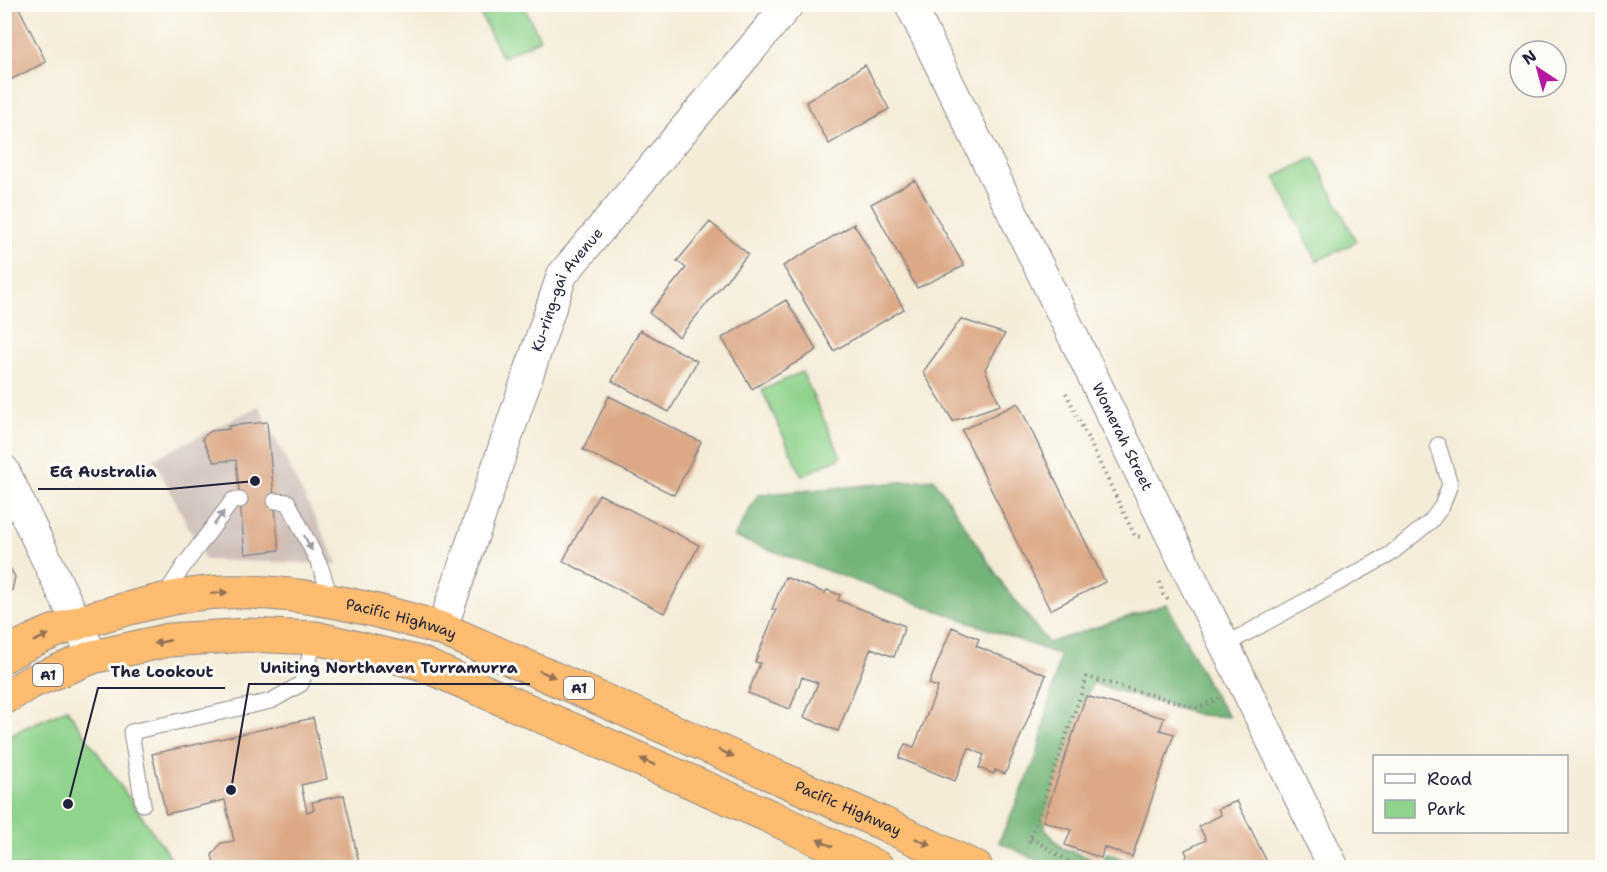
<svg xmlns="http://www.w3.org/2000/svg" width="1607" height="872" viewBox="0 0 1607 872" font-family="'Shantell Sans',sans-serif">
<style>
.industrial{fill:#cfc0ba}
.green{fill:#8fd38c;stroke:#587a64;stroke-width:1.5}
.forest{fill:#73b578;stroke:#4a6c5a;stroke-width:1.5}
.building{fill:#dca885}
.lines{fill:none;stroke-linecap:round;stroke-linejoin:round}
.lane-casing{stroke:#8b8789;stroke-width:17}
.street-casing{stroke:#8b8789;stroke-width:32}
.highway-casing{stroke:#8b8789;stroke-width:35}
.path{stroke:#8b8789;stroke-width:4;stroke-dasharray:1.5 4.5;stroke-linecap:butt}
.lane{stroke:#fff;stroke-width:15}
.street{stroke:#fff;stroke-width:30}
.highway{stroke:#fdbc70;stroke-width:33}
.oneway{fill:#9c9ca7}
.oneway2{fill:#906f56}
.labels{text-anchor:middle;stroke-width:6;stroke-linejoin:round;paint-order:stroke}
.shield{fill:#fdfcf7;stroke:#646373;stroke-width:1.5}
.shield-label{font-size:14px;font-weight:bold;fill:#22223b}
.street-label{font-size:15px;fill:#22223b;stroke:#fdfcf7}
.leader{fill:none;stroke:#22223b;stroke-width:2}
.callout-dot{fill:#22223b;stroke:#fdfcf7;stroke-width:2}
.callout-label{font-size:16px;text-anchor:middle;font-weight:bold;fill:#22223b;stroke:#fdfcf7;stroke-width:6;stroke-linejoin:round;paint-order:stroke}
</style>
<rect width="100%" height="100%" fill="#fdfcf7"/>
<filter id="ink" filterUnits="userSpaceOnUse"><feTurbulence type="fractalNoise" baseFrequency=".0167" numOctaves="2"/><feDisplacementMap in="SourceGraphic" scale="12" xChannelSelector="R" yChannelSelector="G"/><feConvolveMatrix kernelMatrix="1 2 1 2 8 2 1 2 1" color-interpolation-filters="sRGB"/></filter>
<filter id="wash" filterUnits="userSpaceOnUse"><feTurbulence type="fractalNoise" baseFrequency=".008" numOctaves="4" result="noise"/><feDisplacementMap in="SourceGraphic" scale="24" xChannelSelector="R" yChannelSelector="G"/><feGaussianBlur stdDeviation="1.35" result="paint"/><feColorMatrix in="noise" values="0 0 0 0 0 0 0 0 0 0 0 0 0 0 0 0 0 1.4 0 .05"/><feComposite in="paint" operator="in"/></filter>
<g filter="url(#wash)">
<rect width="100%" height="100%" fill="#f4ecd7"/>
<!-- industrial -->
<path class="industrial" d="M 259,406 L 338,564 L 205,560 L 154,459 Z"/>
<!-- green -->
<path class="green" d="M 476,5 L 523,5 L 540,39 L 502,58 Z
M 1314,157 L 1356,242 L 1317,261 L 1275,177 Z
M 802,372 L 841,457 L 802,476 L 762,390 Z
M 67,709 L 177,867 L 5,867 L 5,740 L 22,729 Z"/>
<!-- forest -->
<path class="forest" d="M 934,479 L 1004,586 L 1048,643 L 1167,604 L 1212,692 L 1229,717 L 1200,715 L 1092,683 L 1044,828 L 1062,848 L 1102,863 L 1107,853 L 1140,865 L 1139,868 L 1050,867 L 999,842 L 1037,756 L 1060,655 L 734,537 L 758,495 Z"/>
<g id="blocks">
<!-- building -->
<path class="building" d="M 4,4 L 17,4 L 46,62 L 4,83 Z
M 865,65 L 889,109 L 829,144 L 806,102 Z
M 915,180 L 964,266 L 917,288 L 871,204 Z
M 710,222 L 748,254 L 679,337 L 649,313 L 686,268 L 677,261 Z
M 854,224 L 904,309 L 834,351 L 783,266 Z
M 786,300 L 817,350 L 752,389 L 722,338 Z
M 961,319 L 1005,334 L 985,369 L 1000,405 L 953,421 L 923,372 Z
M 640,330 L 697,361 L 669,412 L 612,381 Z
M 609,396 L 701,442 L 674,495 L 583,450 Z
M 1018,403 L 1105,582 L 1050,610 L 962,430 Z
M 267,422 L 279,550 L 245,554 L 236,460 L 214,462 L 202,438 L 211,431 L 229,429 L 228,426 Z
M 599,494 L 699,545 L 664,613 L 563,561 Z
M 4,557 L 15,577 L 12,590 L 4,595 Z
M 785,577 L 825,593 L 827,590 L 840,595 L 838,600 L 905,626 L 894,657 L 871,648 L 838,731 L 804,717 L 818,683 L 802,677 L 790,709 L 748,693 L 760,663 L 755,662 L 776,610 L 772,609 Z
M 952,627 L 979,639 L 976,646 L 1046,675 L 1005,774 L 995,770 L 994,774 L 979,768 L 984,755 L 969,748 L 955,781 L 899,758 L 905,744 L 914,747 L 938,687 L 929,684 Z
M 1086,696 L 1164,718 L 1160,730 L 1174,734 L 1132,857 L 1104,847 L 1101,858 L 1065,845 L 1071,830 L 1043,821 Z
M 313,718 L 327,779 L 301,785 L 307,812 L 314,810 L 312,802 L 344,795 L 360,868 L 215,868 L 212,855 L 221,843 L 234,841 L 225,800 L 166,814 L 152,754 Z
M 1237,801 L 1270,868 L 1183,868 L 1187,855 L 1185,850 L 1206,840 L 1199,826 L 1221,815 L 1218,809 Z"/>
</g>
</g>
<g filter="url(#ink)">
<use href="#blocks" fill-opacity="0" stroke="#8b8789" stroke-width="1.5"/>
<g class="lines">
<!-- lane casing -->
<g class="lane-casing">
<path id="lane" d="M 275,501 L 288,502 L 321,568 L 331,600
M 163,598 L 183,567 L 233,500 L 240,500
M 1225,645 L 1389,555 L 1431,521 L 1442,506 L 1450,484 L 1438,445
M 143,804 L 131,732 L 271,701 L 301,684 L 316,638"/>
</g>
<!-- street casing -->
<g class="street-casing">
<g id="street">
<path id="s1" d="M 910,4 L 1334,868"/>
<path d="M 4,470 L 93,657"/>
<path id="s2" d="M 442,629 L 562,275 L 789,4"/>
</g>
</g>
<!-- highway casing -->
<g class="highway-casing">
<g id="highway">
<path id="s3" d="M 4,656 C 38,635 77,622 115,612 C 150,603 186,593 222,592 C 299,590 370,607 442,629 L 884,824 L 976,868"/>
<path d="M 4,698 L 31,682 L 93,657 L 169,640 L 248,635 L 316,638 L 420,663 L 769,816 L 878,868"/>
</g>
</g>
<!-- path -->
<path class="path" d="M 1066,393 L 1135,536 L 1142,537
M 1160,582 L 1163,594 L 1170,602
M 1031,838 L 1073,864 L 1097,868
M 1029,842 L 1087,677 L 1198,708 L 1219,698"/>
<!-- lane -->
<use href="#lane" class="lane"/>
<!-- street -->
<use href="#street" class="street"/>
<!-- highway -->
<use href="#highway" class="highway"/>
</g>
<!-- one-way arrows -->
<defs><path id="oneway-solid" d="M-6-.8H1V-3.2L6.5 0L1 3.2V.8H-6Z" transform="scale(1.5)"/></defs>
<g class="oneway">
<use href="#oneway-solid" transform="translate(219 518) rotate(-53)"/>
<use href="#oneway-solid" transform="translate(308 543) rotate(63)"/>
</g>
<g class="oneway2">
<use href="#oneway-solid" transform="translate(219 593) rotate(-4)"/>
<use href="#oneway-solid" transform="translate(41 638) rotate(-24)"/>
<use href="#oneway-solid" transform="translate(162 642) rotate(169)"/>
<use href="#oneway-solid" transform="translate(547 674) rotate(23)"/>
<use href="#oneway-solid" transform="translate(726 753) rotate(24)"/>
<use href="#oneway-solid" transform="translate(648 762) rotate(-156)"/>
<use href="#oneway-solid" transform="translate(923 842) rotate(25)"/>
<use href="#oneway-solid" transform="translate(825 843) rotate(-155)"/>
</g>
</g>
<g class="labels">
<!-- shield labels -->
<g class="shield">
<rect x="33" y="664" width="30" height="22" rx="4.5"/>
<rect x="564" y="677" width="30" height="22" rx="4.5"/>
</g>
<g class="shield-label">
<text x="48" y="680">A1</text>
<text x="579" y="693">A1</text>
</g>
<!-- street labels -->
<g class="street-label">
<text dy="5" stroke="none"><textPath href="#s2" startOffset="363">Ku-ring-gai Avenue</textPath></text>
<text dy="5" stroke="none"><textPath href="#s1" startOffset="482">Womerah Street</textPath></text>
<text dy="5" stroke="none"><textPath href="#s3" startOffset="411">Pacific Highway</textPath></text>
<text dy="5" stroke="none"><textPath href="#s3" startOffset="897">Pacific Highway</textPath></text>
</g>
</g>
<!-- callouts -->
<path class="leader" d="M255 481L169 489H38M231 790L249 684H530M68 804L98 688H225"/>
<g class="callout-dot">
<circle cx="255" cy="481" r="6"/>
<circle cx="231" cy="790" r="6"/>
<circle cx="68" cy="804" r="6"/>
</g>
<g class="callout-label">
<text x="103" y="477">EG Australia</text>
<text x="389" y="673">Uniting Northaven Turramurra</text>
<text x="162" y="677">The Lookout</text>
</g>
<!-- margin -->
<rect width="1607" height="872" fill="none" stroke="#fdfcf7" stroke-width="24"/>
<!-- legend -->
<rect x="1373" y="755" width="195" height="78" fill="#fdfcf7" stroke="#a5a5ac" stroke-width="1.5"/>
<rect x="1385" y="774" width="30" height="9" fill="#ffffff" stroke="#a5a5ac" stroke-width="1.5"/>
<text x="1427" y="785" font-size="18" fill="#22223b">Road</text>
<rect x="1385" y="800" width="30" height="18" fill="#8fd38c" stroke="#a5a5ac" stroke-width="1.5"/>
<text x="1427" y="815" font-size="18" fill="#22223b">Park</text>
<!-- north arrow -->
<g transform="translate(1538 69) rotate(324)"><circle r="28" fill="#fdfcf7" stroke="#a5a5ac" stroke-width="1.5"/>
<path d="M0-4.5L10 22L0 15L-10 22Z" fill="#b5179e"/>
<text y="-9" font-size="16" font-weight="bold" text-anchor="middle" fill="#22223b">N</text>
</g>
</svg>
